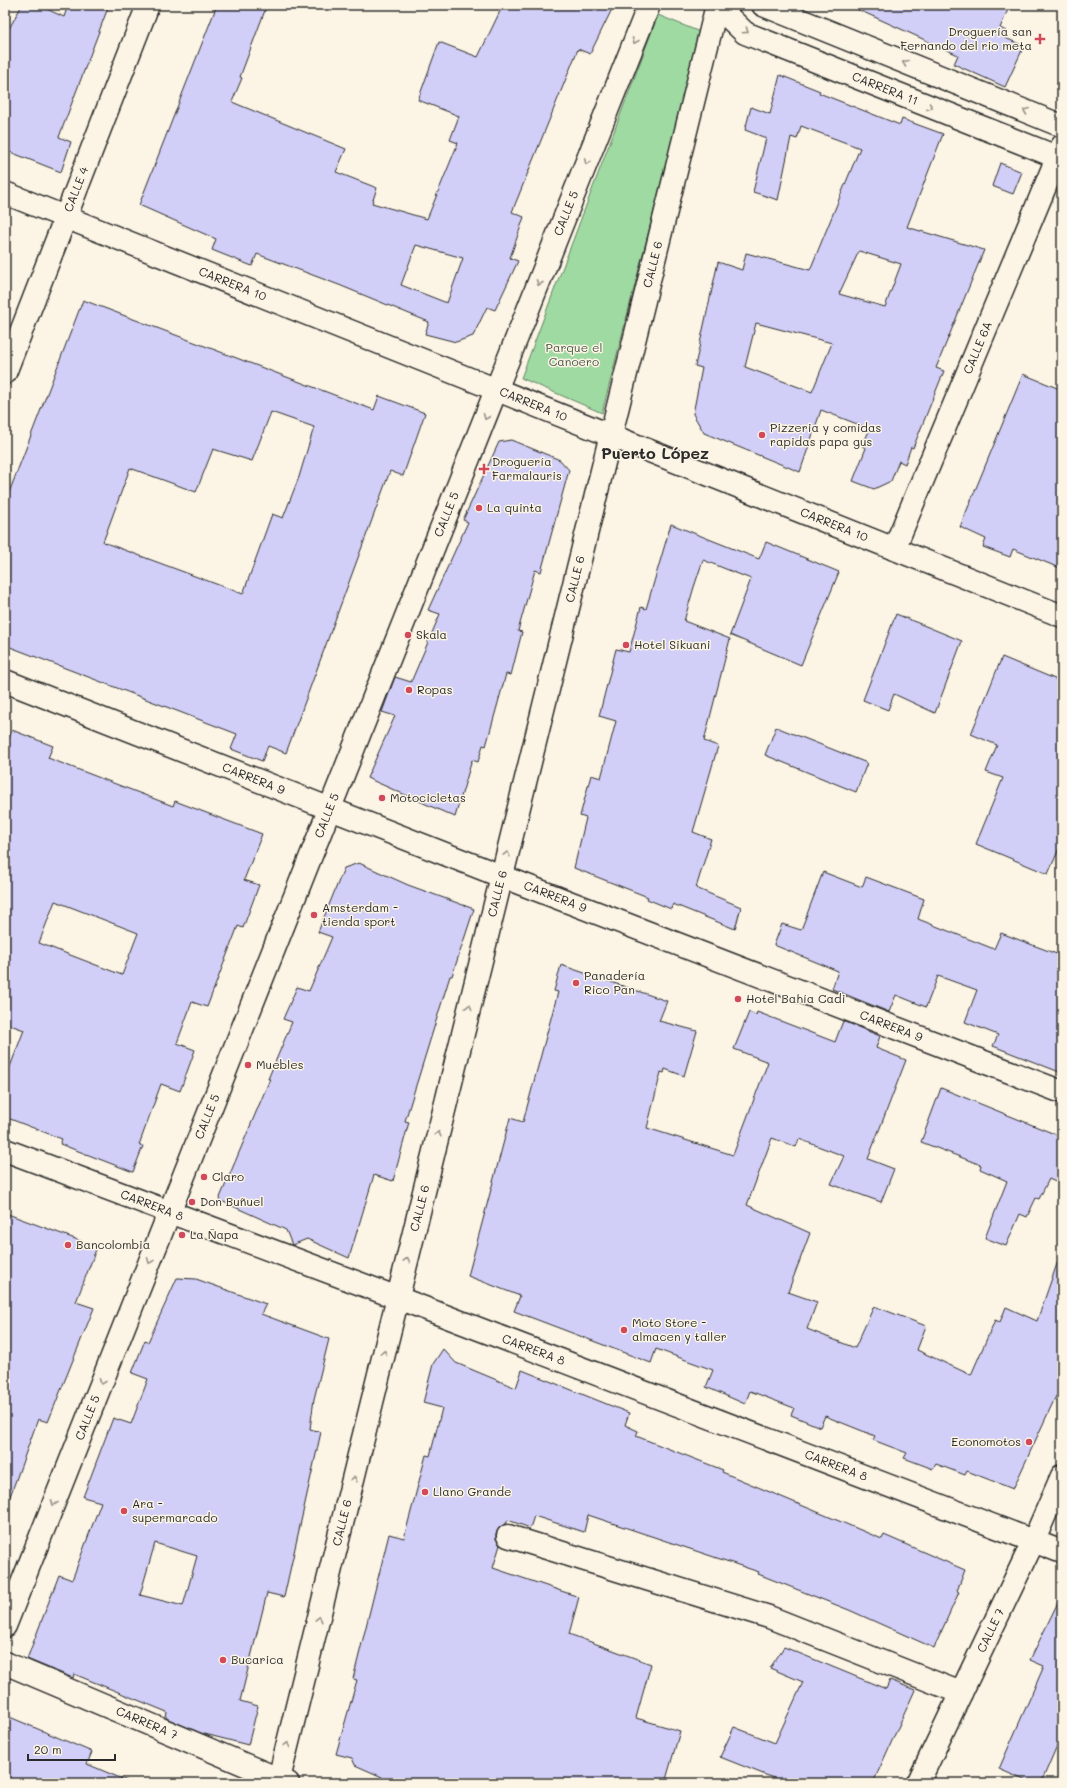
<svg xmlns="http://www.w3.org/2000/svg" width="1067" height="1788" viewBox="0 0 1067 1788" font-family="Mali,sans-serif">
<style>
.green{fill:#9edaa1;stroke:#648266}
.building{fill:#d1cff8;stroke:#2b2b2b;fill-rule:evenodd}
.lines{fill:none;stroke-linecap:round;stroke-linejoin:round}
.minor-casing{stroke:#2b2b2b;stroke-width:25}
.minor{stroke:#fcf5e5;stroke-width:22}
.oneway{stroke:#949088}
.poi-dot{fill:#d1495b;stroke:#fcf5e5;stroke-width:1.5}
.labels{text-anchor:middle;stroke-width:3;stroke-linejoin:round;paint-order:stroke}
.poi-label{font-size:12px;fill:#2b2b2b;stroke:#fcf5e5;text-anchor:start}
.street-label{font-size:12px;fill:#2b2b2b;stroke:#fcf5e5}
.park-label{font-size:12px;fill:#485748;stroke:#fcf5e5}
.district-label{font-size:16px;font-weight:bold;fill:#2b2b2b;stroke:#fcf5e5}
</style>
<rect width="100%" height="100%" fill="#fcf5e5"/>
<filter id="ink" filterUnits="userSpaceOnUse"><feTurbulence type="fractalNoise" baseFrequency=".025" numOctaves="2"/><feDisplacementMap in="SourceGraphic" scale="8" xChannelSelector="R" yChannelSelector="G"/><feConvolveMatrix kernelMatrix="1 2 1 2 8 2 1 2 1" color-interpolation-filters="sRGB"/></filter>
<g filter="url(#ink)">
<!-- green -->
<path class="green" d="M 658,15 L 700,32 L 602,413 L 521,378 Z"/>
<!-- building -->
<path class="building" d="M 22,5 L 38,5 L 64,17 L 68,5 L 109,5 L 59,137 L 71,142 L 61,172 L 5,150 L 5,36 Z
M 217,5 L 267,5 L 240,77 L 242,78 L 232,102 L 346,149 L 336,172 L 377,188 L 372,203 L 427,219 L 458,143 L 450,140 L 459,116 L 418,100 L 439,42 L 478,57 L 503,5 L 614,5 L 590,54 L 578,49 L 512,212 L 524,217 L 510,258 L 518,261 L 495,310 L 487,307 L 473,336 L 456,342 L 425,334 L 429,322 L 339,285 L 257,254 L 252,266 L 212,250 L 216,239 L 139,205 ZM 416,245 L 463,258 L 447,303 L 401,285 Z
M 848,5 L 1010,5 L 1000,28 L 1006,31 L 1003,37 L 1024,46 L 1005,87 L 954,64 L 958,55 Z
M 780,75 L 820,91 L 819,93 L 900,125 L 902,119 L 943,134 L 907,227 L 984,250 L 936,368 L 944,371 L 913,448 L 911,447 L 905,464 L 899,461 L 891,481 L 874,489 L 853,481 L 866,448 L 862,446 L 870,429 L 821,410 L 800,472 L 704,433 L 693,414 L 702,368 L 695,366 L 718,262 L 742,270 L 746,253 L 810,270 L 860,148 L 801,126 L 797,139 L 791,137 L 778,200 L 753,192 L 766,138 L 745,130 L 751,107 L 770,114 ZM 859,251 L 901,264 L 885,307 L 839,294 ZM 756,323 L 832,343 L 812,392 L 745,367 Z
M 1000,163 L 1022,172 L 1013,194 L 992,186 Z
M 83,300 L 374,410 L 379,396 L 425,413 L 403,476 L 390,471 L 286,753 L 268,746 L 262,761 L 231,749 L 237,734 L 5,645 L 5,503 ZM 271,412 L 314,427 L 299,477 L 283,518 L 272,514 L 243,594 L 103,542 L 130,468 L 196,492 L 213,449 L 252,461 Z
M 1023,374 L 1062,390 L 1062,569 L 1013,549 L 1010,557 L 983,547 L 986,539 L 960,527 Z
M 511,440 L 560,460 L 569,470 L 541,572 L 535,570 L 518,631 L 522,632 L 511,675 L 506,674 L 486,746 L 483,745 L 478,762 L 472,760 L 455,817 L 367,778 L 395,716 L 382,712 L 395,677 L 411,682 L 440,614 L 428,610 L 468,522 L 463,520 L 499,442 Z
M 671,524 L 759,559 L 766,542 L 839,572 L 801,665 L 730,635 L 751,579 L 703,560 L 694,587 L 684,621 L 730,639 L 704,741 L 718,746 L 693,832 L 711,839 L 696,888 L 741,907 L 735,929 L 673,904 L 671,909 L 647,899 L 648,897 L 574,868 L 586,818 L 580,816 L 591,775 L 601,778 L 616,721 L 599,716 L 616,649 L 629,652 L 641,607 L 646,609 Z
M 896,614 L 962,641 L 935,713 L 894,694 L 888,710 L 863,700 Z
M 1002,657 L 1062,682 L 1062,842 L 1048,874 L 976,844 L 1003,778 L 986,772 L 997,745 L 971,734 Z
M 776,727 L 867,763 L 856,792 L 765,755 Z
M 12,730 L 53,746 L 48,758 L 173,806 L 175,801 L 262,834 L 244,880 L 259,885 L 243,928 L 238,926 L 207,1007 L 192,1002 L 177,1043 L 195,1050 L 180,1091 L 161,1084 L 139,1145 L 143,1146 L 133,1172 L 60,1144 L 62,1139 L 5,1117 L 5,1080 L 24,1030 L 5,1023 L 5,750 ZM 55,901 L 138,933 L 122,975 L 39,943 Z
M 359,863 L 408,885 L 474,909 L 452,976 L 450,976 L 405,1121 L 409,1122 L 393,1181 L 374,1175 L 349,1258 L 307,1239 L 292,1245 L 286,1230 L 219,1200 L 270,1079 L 268,1079 L 292,1022 L 283,1019 L 297,987 L 309,991 L 332,937 L 318,932 L 344,868 Z
M 823,872 L 862,887 L 866,877 L 924,899 L 918,919 L 994,949 L 1001,933 L 1062,956 L 1062,1073 L 993,1046 L 998,1035 L 965,1022 L 977,990 L 938,976 L 926,1007 L 896,995 L 889,1012 L 832,989 L 838,971 L 774,945 L 782,924 L 801,930 Z
M 561,965 L 667,1001 L 659,1021 L 697,1031 L 684,1076 L 665,1069 L 664,1073 L 661,1072 L 647,1128 L 733,1155 L 768,1062 L 734,1049 L 749,1012 L 756,1015 L 757,1012 L 835,1042 L 843,1021 L 880,1036 L 876,1048 L 906,1060 L 868,1159 L 894,1169 L 881,1202 L 831,1184 L 844,1156 L 799,1139 L 796,1147 L 772,1138 L 747,1205 L 810,1233 L 788,1292 L 817,1302 L 807,1329 L 855,1348 L 874,1306 L 926,1326 L 917,1350 L 971,1375 L 995,1320 L 1000,1322 L 1006,1307 L 1037,1321 L 1058,1261 L 1062,1262 L 1062,1397 L 1056,1396 L 1013,1489 L 967,1471 L 965,1475 L 936,1464 L 933,1469 L 904,1458 L 907,1453 L 873,1440 L 875,1436 L 825,1416 L 820,1427 L 791,1415 L 794,1408 L 750,1391 L 745,1404 L 706,1387 L 713,1370 L 656,1349 L 651,1363 L 514,1311 L 520,1296 L 468,1276 L 510,1118 L 523,1122 L 558,992 L 554,991 Z
M 941,1088 L 1062,1137 L 1062,1185 L 1049,1179 L 1039,1199 L 1036,1198 L 1027,1217 L 1020,1214 L 1006,1246 L 985,1238 L 1007,1181 L 980,1169 L 981,1165 L 921,1142 Z
M 5,1213 L 97,1247 L 76,1302 L 94,1308 L 48,1422 L 38,1419 L 8,1502 L 5,1501 Z
M 177,1278 L 196,1279 L 266,1304 L 261,1314 L 329,1339 L 314,1399 L 310,1429 L 321,1432 L 284,1597 L 267,1593 L 240,1701 L 258,1706 L 248,1745 L 201,1733 L 166,1718 L 167,1712 L 74,1674 L 73,1678 L 27,1659 L 59,1575 L 72,1580 L 101,1502 L 83,1497 L 113,1418 L 131,1424 L 148,1379 L 132,1373 L 145,1340 L 148,1342 ZM 155,1543 L 197,1556 L 183,1606 L 140,1595 Z
M 443,1349 L 456,1363 L 516,1388 L 522,1370 L 629,1413 L 625,1425 L 638,1431 L 636,1436 L 723,1470 L 722,1472 L 882,1539 L 884,1535 L 965,1570 L 957,1591 L 959,1592 L 934,1648 L 849,1610 L 758,1574 L 759,1572 L 588,1515 L 584,1532 L 534,1516 L 530,1528 L 508,1520 L 506,1524 L 500,1527 L 496,1533 L 496,1539 L 500,1545 L 493,1568 L 579,1597 L 569,1634 L 651,1664 L 636,1718 L 680,1731 L 665,1783 L 379,1783 L 382,1777 L 355,1765 L 352,1758 L 336,1754 L 357,1680 L 353,1679 L 389,1534 L 404,1538 L 426,1455 L 430,1456 L 442,1408 L 423,1403 L 433,1364 Z
M 1062,1594 L 1062,1734 L 1041,1783 L 1031,1783 L 999,1769 L 1044,1666 L 1030,1660 Z
M 784,1647 L 886,1689 L 890,1680 L 915,1690 L 873,1783 L 786,1783 L 720,1757 L 734,1727 L 775,1743 L 803,1682 L 770,1668 Z
M 5,1715 L 92,1752 L 87,1764 L 132,1783 L 5,1783 Z"/>
<g class="lines">
<!-- minor casing -->
<g class="minor-casing">
<g id="minor">
<path id="s1" d="M 716,5 L 745,33 L 1062,159"/>
<path d="M 763,5 L 1062,126"/>
<path id="s2" d="M 5,193 L 1062,616"/>
<path id="s3" d="M 5,373 L 148,5"/>
<path id="s4" d="M 894,549 L 1062,146"/>
<path id="s5" d="M 5,681 L 501,876 L 1062,1092"/>
<path id="s6" d="M 5,1150 L 398,1298 L 1062,1552"/>
<path d="M 508,1536 L 769,1617 L 961,1693"/>
<path id="s7" d="M 5,1626 L 649,5"/>
<path id="s8" d="M 5,1663 L 288,1783"/>
<path id="s9" d="M 278,1783 L 717,5"/>
<path id="s10" d="M 918,1783 L 1034,1540 L 1062,1476"/>
</g>
</g>
<!-- minor -->
<use href="#minor" class="minor"/>
</g>
<!-- one-way arrows -->
<defs><path id="oneway-chevron" d="M-2-3.5L2.5 0L-2 3.5" fill="none" stroke-width="1.6" stroke-linecap="round" stroke-linejoin="round"/></defs>
<g class="oneway">
<use href="#oneway-chevron" transform="translate(746 31) rotate(34)"/>
<use href="#oneway-chevron" transform="translate(635 41) rotate(112)"/>
<use href="#oneway-chevron" transform="translate(905 63) rotate(-158)"/>
<use href="#oneway-chevron" transform="translate(930 107) rotate(22)"/>
<use href="#oneway-chevron" transform="translate(1026 111) rotate(-158)"/>
<use href="#oneway-chevron" transform="translate(587 162) rotate(112)"/>
<use href="#oneway-chevron" transform="translate(539 283) rotate(112)"/>
<use href="#oneway-chevron" transform="translate(486 417) rotate(112)"/>
<use href="#oneway-chevron" transform="translate(507 854) rotate(-76)"/>
<use href="#oneway-chevron" transform="translate(469 1007) rotate(-76)"/>
<use href="#oneway-chevron" transform="translate(438 1134) rotate(-76)"/>
<use href="#oneway-chevron" transform="translate(407 1260) rotate(-76)"/>
<use href="#oneway-chevron" transform="translate(150 1261) rotate(112)"/>
<use href="#oneway-chevron" transform="translate(384 1353) rotate(-76)"/>
<use href="#oneway-chevron" transform="translate(102 1382) rotate(112)"/>
<use href="#oneway-chevron" transform="translate(354 1479) rotate(-76)"/>
<use href="#oneway-chevron" transform="translate(54 1503) rotate(112)"/>
<use href="#oneway-chevron" transform="translate(319 1619) rotate(-76)"/>
<use href="#oneway-chevron" transform="translate(287 1745) rotate(-76)"/>
</g>
</g>
<!-- markers -->
<g class="poi-dot">
<path d="M1038 33h4v4h4v4h-4v4h-4v-4h-4v-4h4z"/>
<circle cx="762" cy="435" r="4"/>
<path d="M482 463h4v4h4v4h-4v4h-4v-4h-4v-4h4z"/>
<circle cx="479" cy="508" r="4"/>
<circle cx="408" cy="635" r="4"/>
<circle cx="626" cy="645" r="4"/>
<circle cx="409" cy="690" r="4"/>
<circle cx="382" cy="798" r="4"/>
<circle cx="314" cy="915" r="4"/>
<circle cx="576" cy="983" r="4"/>
<circle cx="738" cy="999" r="4"/>
<circle cx="248" cy="1065" r="4"/>
<circle cx="204" cy="1177" r="4"/>
<circle cx="192" cy="1202" r="4"/>
<circle cx="182" cy="1235" r="4"/>
<circle cx="68" cy="1245" r="4"/>
<circle cx="624" cy="1330" r="4"/>
<circle cx="1029" cy="1442" r="4"/>
<circle cx="425" cy="1492" r="4"/>
<circle cx="124" cy="1511" r="4"/>
<circle cx="223" cy="1660" r="4"/>
</g>
<g class="labels">
<!-- poi labels -->
<g class="poi-label">
<text x="1032" y="36" text-anchor="end">Droguería san<tspan x="1032" dy="14">Fernando del rio meta</tspan></text>
<text x="770" y="432">Pizzeria y comidas<tspan x="770" dy="14">rapidas papa gus</tspan></text>
<text x="492" y="466">Droguería<tspan x="492" dy="14">Farmalauris</tspan></text>
<text x="487" y="512">La quinta</text>
<text x="416" y="639">Skala</text>
<text x="634" y="649">Hotel Sikuani</text>
<text x="417" y="694">Ropas</text>
<text x="390" y="802">Motocicletas</text>
<text x="322" y="912">Amsterdam -<tspan x="322" dy="14">tienda sport</tspan></text>
<text x="584" y="980">Panadería<tspan x="584" dy="14">Rico Pan</tspan></text>
<text x="746" y="1003">Hotel Bahía Cadi</text>
<text x="256" y="1069">Muebles</text>
<text x="212" y="1181">Claro</text>
<text x="200" y="1206">Don Buñuel</text>
<text x="190" y="1239">La Ñapa</text>
<text x="76" y="1249">Bancolombia</text>
<text x="632" y="1327">Moto Store -<tspan x="632" dy="14">almacen y taller</tspan></text>
<text x="1021" y="1446" text-anchor="end">Economotos</text>
<text x="433" y="1496">Llano Grande</text>
<text x="132" y="1508">Ara -<tspan x="132" dy="14">supermarcado</tspan></text>
<text x="231" y="1664">Bucarica</text>
</g>
<!-- street labels -->
<g class="street-label">
<text dy="4" stroke="none"><textPath href="#s1" startOffset="191">CARRERA 11</textPath></text>
<text dy="4" stroke="none"><textPath href="#s3" startOffset="197">CALLE 4</textPath></text>
<text dy="4" stroke="none"><textPath href="#s7" startOffset="1520">CALLE 5</textPath></text>
<text dy="4" stroke="none"><textPath href="#s9" startOffset="1564">CALLE 6</textPath></text>
<text dy="4" stroke="none"><textPath href="#s2" startOffset="245">CARRERA 10</textPath></text>
<text dy="4" stroke="none"><textPath href="#s4" startOffset="218">CALLE 6A</textPath></text>
<text dy="4" stroke="none"><textPath href="#s2" startOffset="569">CARRERA 10</textPath></text>
<text dy="4" stroke="none"><textPath href="#s7" startOffset="1196">CALLE 5</textPath></text>
<text dy="4" stroke="none"><textPath href="#s2" startOffset="893">CARRERA 10</textPath></text>
<text dy="4" stroke="none"><textPath href="#s9" startOffset="1240">CALLE 6</textPath></text>
<text dy="4" stroke="none"><textPath href="#s5" startOffset="267">CARRERA 9</textPath></text>
<text dy="4" stroke="none"><textPath href="#s7" startOffset="872">CALLE 5</textPath></text>
<text dy="4" stroke="none"><textPath href="#s9" startOffset="916">CALLE 6</textPath></text>
<text dy="4" stroke="none"><textPath href="#s5" startOffset="591">CARRERA 9</textPath></text>
<text dy="4" stroke="none"><textPath href="#s5" startOffset="951">CARRERA 9</textPath></text>
<text dy="4" stroke="none"><textPath href="#s7" startOffset="548">CALLE 5</textPath></text>
<text dy="4" stroke="none"><textPath href="#s6" startOffset="157">CARRERA 8</textPath></text>
<text dy="4" stroke="none"><textPath href="#s9" startOffset="592">CALLE 6</textPath></text>
<text dy="4" stroke="none"><textPath href="#s6" startOffset="565">CARRERA 8</textPath></text>
<text dy="4" stroke="none"><textPath href="#s7" startOffset="224">CALLE 5</textPath></text>
<text dy="4" stroke="none"><textPath href="#s6" startOffset="889">CARRERA 8</textPath></text>
<text dy="4" stroke="none"><textPath href="#s9" startOffset="268">CALLE 6</textPath></text>
<text dy="4" stroke="none"><textPath href="#s10" startOffset="169">CALLE 7</textPath></text>
<text dy="4" stroke="none"><textPath href="#s8" startOffset="154">CARRERA 7</textPath></text>
</g>
<!-- park labels -->
<g class="park-label">
<text x="574" y="352">Parque el<tspan x="574" dy="14">Canoero</tspan></text>
</g>
<!-- district labels -->
<g class="district-label">
<text x="655" y="459">Puerto López</text>
</g>
</g>
<!-- margin -->
<rect width="1067" height="1788" fill="none" stroke="#fcf5e5" stroke-width="20"/>
<rect x="10" y="10" width="1047" height="1768" fill="none" stroke="#2b2b2b" stroke-width="1.5" filter="url(#ink)"/>
<!-- scale -->
<path d="M28 1754v6h87v-6" fill="none" stroke="#2b2b2b" stroke-width="2"/>
<text x="34" y="1754" font-size="12" fill="#2b2b2b" stroke="#fcf5e5" stroke-width="3" paint-order="stroke">20 m</text>
</svg>
